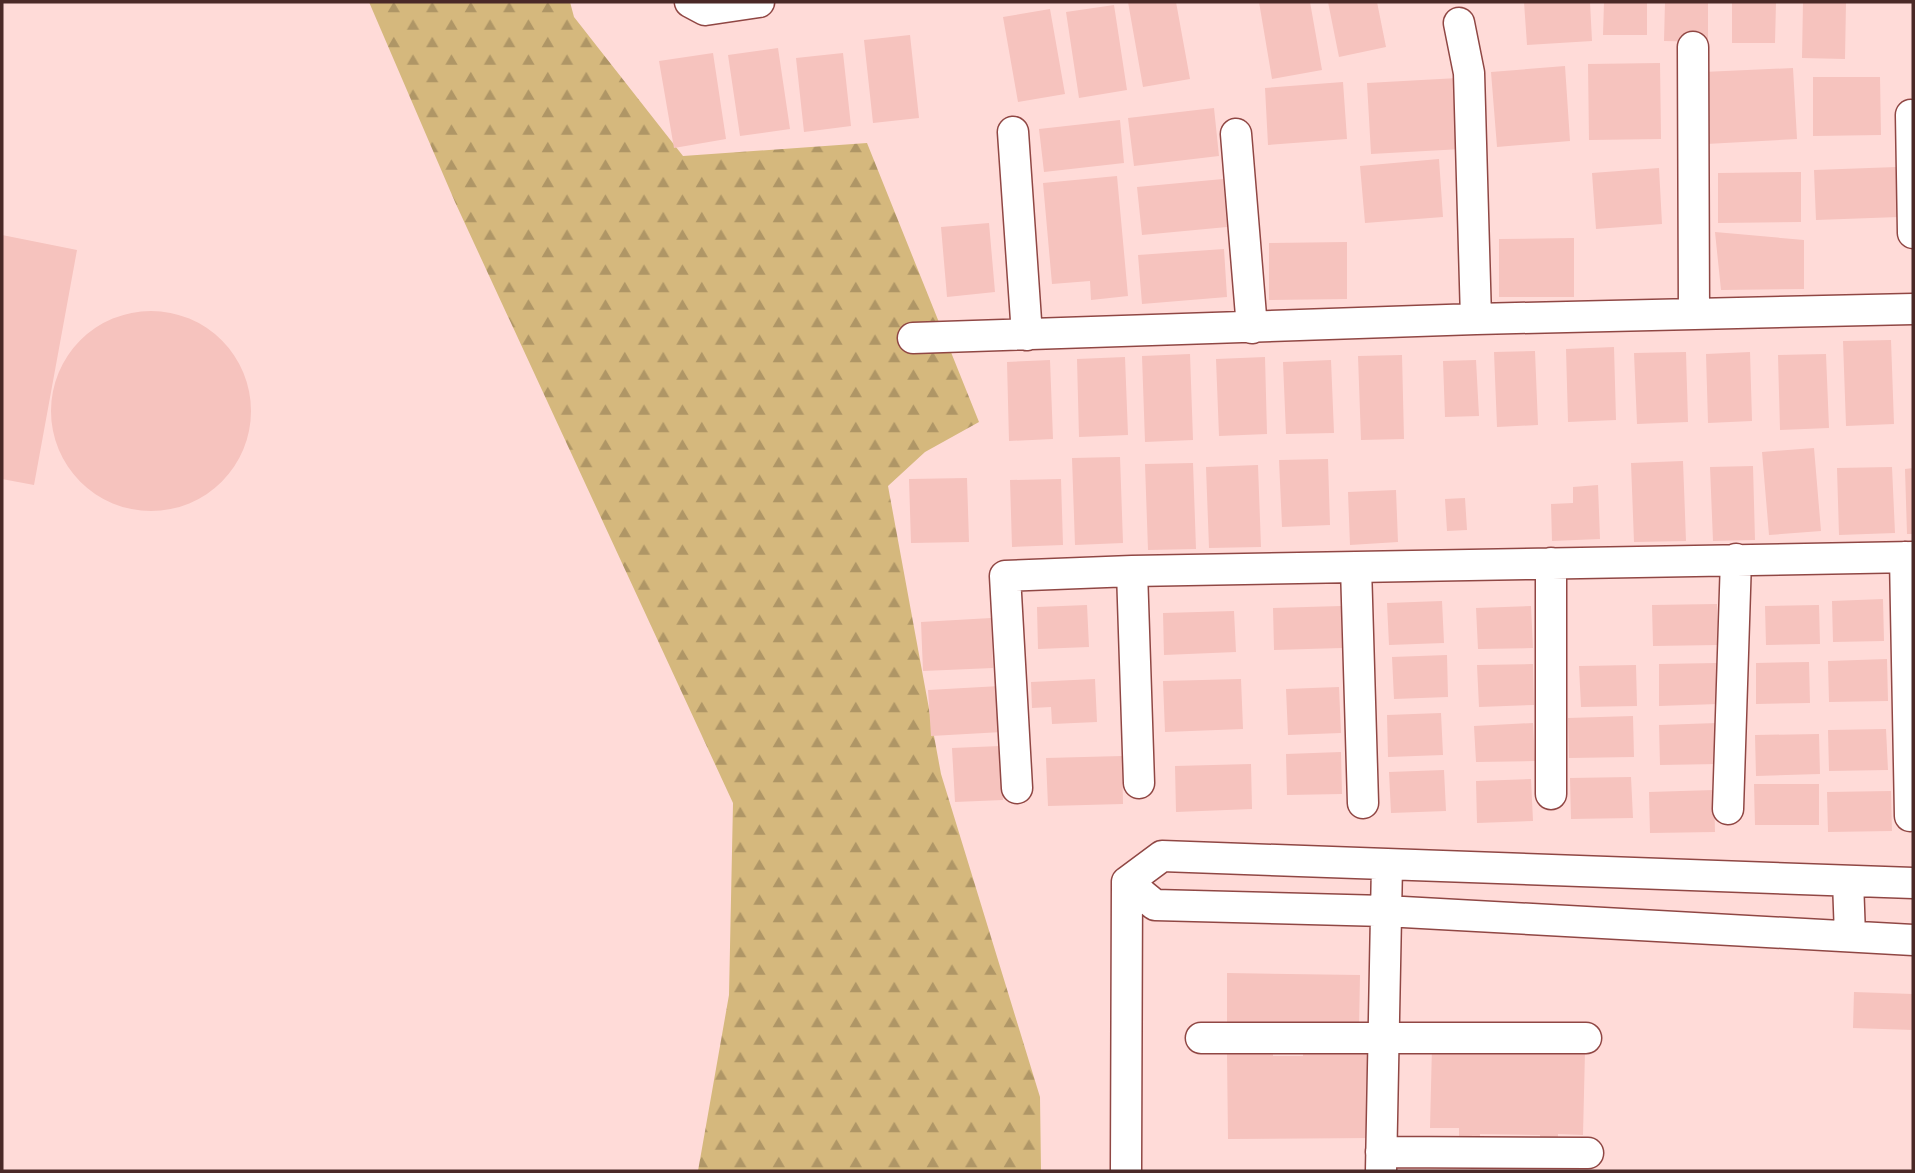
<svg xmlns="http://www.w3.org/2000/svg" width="1915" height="1173" viewBox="0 0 1915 1173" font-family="Karla,sans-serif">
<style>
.forest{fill:url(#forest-firs)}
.building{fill:#f6c3be}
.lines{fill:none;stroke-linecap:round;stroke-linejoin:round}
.street-casing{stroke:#904744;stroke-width:33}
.street{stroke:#fff;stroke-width:30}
</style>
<defs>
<pattern id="forest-firs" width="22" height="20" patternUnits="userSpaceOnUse" patternTransform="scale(1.75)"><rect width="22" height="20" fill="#d5b87d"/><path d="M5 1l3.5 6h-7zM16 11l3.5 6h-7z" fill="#af9666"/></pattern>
</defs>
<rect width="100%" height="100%" fill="#ffdbd8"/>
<!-- forest -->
<path class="forest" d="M 369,2 L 570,2 L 574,17 L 683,156 L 867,143 L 979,422 L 925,452 L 888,486 L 941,774 L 1040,1097 L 1041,1171 L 698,1171 L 729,995 L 733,803 L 455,202 Z"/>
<!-- building -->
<path class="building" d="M 1128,2 L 1176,2 L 1190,79 L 1143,87 Z
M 1259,2 L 1310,2 L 1322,70 L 1272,79 Z
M 1328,2 L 1377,2 L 1386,47 L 1339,57 Z
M 1524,2 L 1590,2 L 1592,41 L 1527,45 Z
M 1604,2 L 1647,2 L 1647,35 L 1603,35 Z
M 1665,2 L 1708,2 L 1708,42 L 1664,41 Z
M 1732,2 L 1776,2 L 1775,43 L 1732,43 Z
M 1803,2 L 1846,2 L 1845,59 L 1802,58 Z
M 1114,5 L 1127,90 L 1079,98 L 1066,12 Z
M 1050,9 L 1065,94 L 1018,102 L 1003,17 Z
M 910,35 L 919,118 L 873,123 L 864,40 Z
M 778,48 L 790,129 L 740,136 L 728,55 Z
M 713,53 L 726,139 L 674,148 L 659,61 Z
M 843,53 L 851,126 L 804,132 L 796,58 Z
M 1660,63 L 1661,139 L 1589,140 L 1588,64 Z
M 1565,66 L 1570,141 L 1497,147 L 1491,72 Z
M 1793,68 L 1797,139 L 1706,144 L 1703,72 Z
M 1813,77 L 1880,77 L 1881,135 L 1813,136 Z
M 1458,78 L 1462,149 L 1371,154 L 1367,83 Z
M 1343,82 L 1347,139 L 1268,145 L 1265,88 Z
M 1214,108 L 1219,156 L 1134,166 L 1128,118 Z
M 1120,120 L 1124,163 L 1044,172 L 1039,129 Z
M 1439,159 L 1443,217 L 1365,223 L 1360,166 Z
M 1897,167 L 1899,217 L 1816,220 L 1814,170 Z
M 1659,168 L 1662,224 L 1596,229 L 1592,173 Z
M 1801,172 L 1801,222 L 1718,223 L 1718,173 Z
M 1117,176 L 1128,296 L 1091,300 L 1090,281 L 1052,284 L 1043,183 Z
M 1223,179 L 1227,227 L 1142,235 L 1137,187 Z
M 989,223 L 995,292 L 947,297 L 941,227 Z
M 1715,232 L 1804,240 L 1804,289 L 1721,290 Z
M 2,235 L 77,250 L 34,485 L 2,479 Z
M 1574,238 L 1574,297 L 1499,297 L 1499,239 Z
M 1347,242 L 1347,299 L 1269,300 L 1269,243 Z
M 1224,249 L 1227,297 L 1142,304 L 1138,255 Z
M51 411a100 100 0 1 1 200 0a100 100 0 1 1-200 0Z
M 1891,340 L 1894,424 L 1846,426 L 1843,341 Z
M 1614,347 L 1616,420 L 1568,422 L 1566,349 Z
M 1535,351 L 1538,425 L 1497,427 L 1494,352 Z
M 1686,352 L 1688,422 L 1637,424 L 1634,353 Z
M 1750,352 L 1752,421 L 1708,423 L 1706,354 Z
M 1190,354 L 1193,440 L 1145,442 L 1142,356 Z
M 1826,354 L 1829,428 L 1780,430 L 1778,355 Z
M 1402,355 L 1404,439 L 1361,440 L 1358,356 Z
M 1125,357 L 1128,435 L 1079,437 L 1077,359 Z
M 1265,357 L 1267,434 L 1219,436 L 1216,359 Z
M 1050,360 L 1053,439 L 1009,441 L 1007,362 Z
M 1331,360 L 1334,433 L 1286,434 L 1283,362 Z
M 1476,360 L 1479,416 L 1445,417 L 1443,361 Z
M 1814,448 L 1821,531 L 1769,535 L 1762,452 Z
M 1120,457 L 1123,543 L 1075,545 L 1072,458 Z
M 1328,459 L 1330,525 L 1282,527 L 1279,460 Z
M 1683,461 L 1686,541 L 1634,542 L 1631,463 Z
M 1193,463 L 1196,549 L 1148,550 L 1145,464 Z
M 1258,465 L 1261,547 L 1209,548 L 1206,467 Z
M 1753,466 L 1755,540 L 1713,541 L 1710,467 Z
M 1892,467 L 1895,533 L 1839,535 L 1837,468 Z
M 1913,468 L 1913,534 L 1907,534 L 1905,469 Z
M 967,478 L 969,542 L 911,543 L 909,479 Z
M 1061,479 L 1063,545 L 1012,547 L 1010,480 Z
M 1598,485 L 1600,539 L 1552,541 L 1551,504 L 1573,503 L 1573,487 Z
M 1396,490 L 1398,542 L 1350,545 L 1348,492 Z
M 1465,498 L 1467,530 L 1447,531 L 1445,499 Z
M 1883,599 L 1884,641 L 1833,642 L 1832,601 Z
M 1442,601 L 1444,643 L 1389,645 L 1387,603 Z
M 1717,604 L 1718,645 L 1653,646 L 1652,605 Z
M 1087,605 L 1089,647 L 1038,649 L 1037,607 Z
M 1819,605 L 1820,644 L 1766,645 L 1765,606 Z
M 1341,606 L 1342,648 L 1274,650 L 1273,608 Z
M 1531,606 L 1533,648 L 1478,649 L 1476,608 Z
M 1234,611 L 1236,652 L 1164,655 L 1163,613 Z
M 991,618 L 993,668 L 923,671 L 921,622 Z
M 1447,655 L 1448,697 L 1394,699 L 1392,657 Z
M 1887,659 L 1888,701 L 1829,702 L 1828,661 Z
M 1809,662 L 1810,703 L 1756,704 L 1756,663 Z
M 1717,663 L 1718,704 L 1659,706 L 1659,664 Z
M 1533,664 L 1534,705 L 1479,707 L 1477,665 Z
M 1636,665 L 1637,706 L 1581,707 L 1579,666 Z
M 1095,679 L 1097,722 L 1052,724 L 1051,707 L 1032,708 L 1031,682 Z
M 1241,679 L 1243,729 L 1165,732 L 1163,681 Z
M 1000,686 L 1002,732 L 931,736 L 928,690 Z
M 1339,687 L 1341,733 L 1288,735 L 1286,689 Z
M 1441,713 L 1443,755 L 1388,757 L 1387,715 Z
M 1633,716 L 1634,757 L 1569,758 L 1568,718 Z
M 1533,723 L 1535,761 L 1476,762 L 1474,726 Z
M 1717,723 L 1718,764 L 1660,765 L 1659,725 Z
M 1886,729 L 1888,770 L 1829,771 L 1828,730 Z
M 1819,734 L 1820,774 L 1756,776 L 1755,735 Z
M 1000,746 L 1003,800 L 955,802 L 952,748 Z
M 1341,752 L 1342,794 L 1287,795 L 1286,754 Z
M 1122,756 L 1123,804 L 1048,806 L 1046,758 Z
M 1251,764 L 1252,809 L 1176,812 L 1175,766 Z
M 1444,770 L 1446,811 L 1391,813 L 1389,772 Z
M 1631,777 L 1633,818 L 1571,819 L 1570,778 Z
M 1531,779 L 1533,821 L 1477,823 L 1476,781 Z
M 1754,784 L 1819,784 L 1819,825 L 1755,825 Z
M 1714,790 L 1715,832 L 1650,833 L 1649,792 Z
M 1891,791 L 1892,831 L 1828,832 L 1827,792 Z
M 1227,973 L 1360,975 L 1359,1030 L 1227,1028 Z
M 1854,992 L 1913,994 L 1913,1030 L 1853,1028 Z
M 1432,1046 L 1585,1051 L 1583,1135 L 1558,1134 L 1558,1141 L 1540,1141 L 1540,1135 L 1480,1134 L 1480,1139 L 1459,1139 L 1459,1128 L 1430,1128 Z
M 1251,1049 L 1273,1049 L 1273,1056 L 1303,1056 L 1303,1049 L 1343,1049 L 1344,1054 L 1372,1053 L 1372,1138 L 1228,1139 L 1227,1054 L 1252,1053 Z"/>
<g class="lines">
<!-- street casing -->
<g class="street-casing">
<path id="street" d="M 690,2 L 705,10 L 759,2
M 1459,23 L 1469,73 L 1476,319
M 1693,47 L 1694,314
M 1911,115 L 1913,233
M 1013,132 L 1027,335
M 1236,134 L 1252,328
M 913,338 L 1476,319 L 1913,309
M 1905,557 L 1910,816
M 1356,567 L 1363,803
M 1132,571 L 1139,783
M 1017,788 L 1005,576 L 1132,571 L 1913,557
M 1551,794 L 1551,563
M 1728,809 L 1736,559
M 1848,881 L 1850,936
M 1127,882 L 1162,856 L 1913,883
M 1127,882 L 1155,905 L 1385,911 L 1913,940
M 1201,1038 L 1586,1038
M 1381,1152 L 1588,1153
M 1126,1171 L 1127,882
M 1381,1171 L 1387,864"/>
</g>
<!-- street -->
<use href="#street" class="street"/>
</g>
<!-- border -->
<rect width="1915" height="1173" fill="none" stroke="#4a2927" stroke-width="7"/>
</svg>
